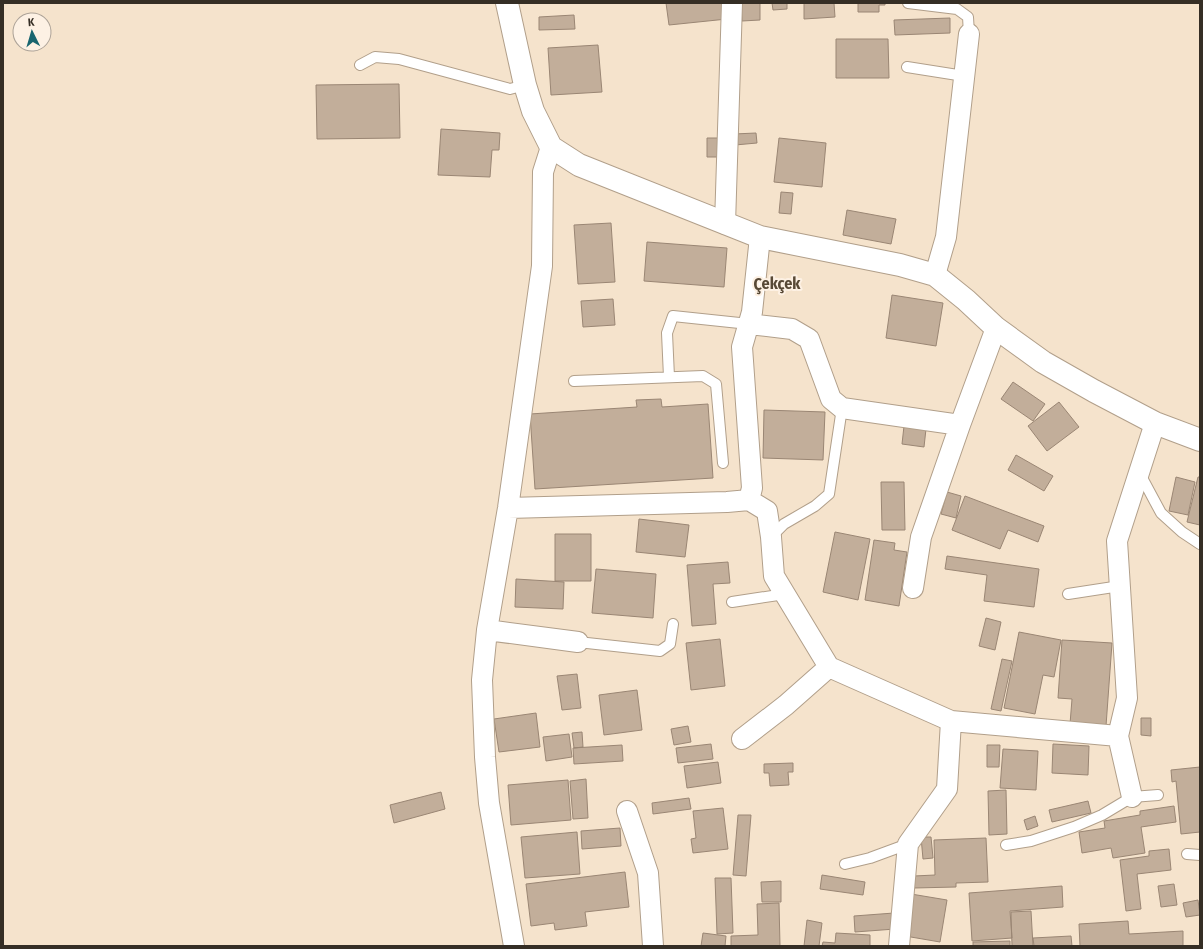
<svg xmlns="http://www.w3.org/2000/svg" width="1203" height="949" viewBox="0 0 1203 949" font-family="'Fira Sans Condensed',sans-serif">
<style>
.building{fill:#c2ae9a;stroke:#9a8674}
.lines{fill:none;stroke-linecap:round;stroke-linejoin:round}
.service-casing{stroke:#b19f8a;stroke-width:12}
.minor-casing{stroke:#b19f8a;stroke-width:22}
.tertiary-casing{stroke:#b19f8a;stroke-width:24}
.service{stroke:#fff;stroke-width:10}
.minor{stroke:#fff;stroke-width:20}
.tertiary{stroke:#fff;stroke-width:22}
.labels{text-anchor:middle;stroke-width:4;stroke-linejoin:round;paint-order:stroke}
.quarter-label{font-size:16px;font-weight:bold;fill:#584936;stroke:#fdf1e4}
</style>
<rect width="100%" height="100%" fill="#f5e3cc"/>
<!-- building -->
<path class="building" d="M 666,3 L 725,3 L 727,19 L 669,25 Z
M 741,3 L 760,3 L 760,20 L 742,21 Z
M 772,3 L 787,3 L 787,9 L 773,10 Z
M 804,3 L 834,3 L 835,17 L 804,19 Z
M 858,3 L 885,3 L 885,5 L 879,5 L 879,12 L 858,12 Z
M 574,15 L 575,29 L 539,30 L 539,17 Z
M 950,18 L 950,33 L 895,35 L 894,20 Z
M 836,39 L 888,39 L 889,78 L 836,78 Z
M 598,45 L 602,92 L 551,95 L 548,48 Z
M 399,84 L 400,138 L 317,139 L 316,85 Z
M 441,129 L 500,133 L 499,150 L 492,150 L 490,177 L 438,175 Z
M 756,133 L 757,143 L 735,145 L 734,134 Z
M 707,138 L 720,138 L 720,157 L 707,157 Z
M 779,138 L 826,143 L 822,187 L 774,182 Z
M 781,192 L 793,193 L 791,214 L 779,213 Z
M 847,210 L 896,219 L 891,244 L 843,235 Z
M 611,223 L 615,282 L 578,284 L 574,225 Z
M 647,242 L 727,248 L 724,287 L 644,281 Z
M 892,295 L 943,303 L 936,346 L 886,338 Z
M 613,299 L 615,325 L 583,327 L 581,301 Z
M 1013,382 L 1045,404 L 1033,421 L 1001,399 Z
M 661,399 L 662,407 L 708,404 L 713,478 L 535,489 L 530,414 L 637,407 L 636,400 Z
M 1059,402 L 1079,427 L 1047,451 L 1028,426 Z
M 764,410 L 825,412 L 823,460 L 763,458 Z
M 904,426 L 926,429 L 924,447 L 902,444 Z
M 1016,455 L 1053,476 L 1044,491 L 1008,470 Z
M 1176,477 L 1195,482 L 1188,515 L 1169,511 Z
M 1198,477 L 1200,477 L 1200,525 L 1187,522 Z
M 881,482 L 904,482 L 905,530 L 882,530 Z
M 947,492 L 961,496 L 956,518 L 941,514 Z
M 965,496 L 1044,526 L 1038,542 L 1008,530 L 1000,549 L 952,530 Z
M 639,519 L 689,525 L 685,557 L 636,552 Z
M 835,532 L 870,539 L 858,600 L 823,592 Z
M 555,534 L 591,534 L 591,581 L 555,581 Z
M 874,540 L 895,543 L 894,550 L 907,552 L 899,606 L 865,600 Z
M 947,556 L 1039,569 L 1034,607 L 984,601 L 987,575 L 945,569 Z
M 728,562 L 730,583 L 713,584 L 716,624 L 692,626 L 687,565 Z
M 596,569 L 656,574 L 653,618 L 592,613 Z
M 516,579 L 564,582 L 563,609 L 515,607 Z
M 986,618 L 1001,622 L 995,650 L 979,646 Z
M 1019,632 L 1061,640 L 1054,677 L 1043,675 L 1035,714 L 1004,708 Z
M 720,639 L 725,686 L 691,690 L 686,643 Z
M 1062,640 L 1112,643 L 1106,726 L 1070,724 L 1072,699 L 1058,698 Z
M 1002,659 L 1012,661 L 1001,711 L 991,709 Z
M 577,674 L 581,708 L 562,710 L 557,676 Z
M 637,690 L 642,730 L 604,735 L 599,695 Z
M 536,713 L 540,747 L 499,752 L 494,719 Z
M 1141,718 L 1151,718 L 1151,736 L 1141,735 Z
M 688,726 L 691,742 L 674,745 L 671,729 Z
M 582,732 L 583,747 L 574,748 L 572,733 Z
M 569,734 L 572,757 L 546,761 L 543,737 Z
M 711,744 L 713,759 L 678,763 L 676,748 Z
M 1053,744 L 1089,746 L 1088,775 L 1052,773 Z
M 622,745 L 623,761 L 574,764 L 573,748 Z
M 987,745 L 1000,745 L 999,767 L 987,767 Z
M 1003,749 L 1038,751 L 1036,790 L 1000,788 Z
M 718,762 L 721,783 L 687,788 L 684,766 Z
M 793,763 L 793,772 L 788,772 L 789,785 L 770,786 L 769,773 L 764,773 L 764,764 Z
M 1200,767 L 1200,832 L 1181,834 L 1176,781 L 1172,782 L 1171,770 Z
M 586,779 L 588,818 L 573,819 L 570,781 Z
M 568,780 L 571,820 L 511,825 L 508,785 Z
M 1006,790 L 1007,834 L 989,835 L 988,791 Z
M 441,792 L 445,809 L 394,823 L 390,805 Z
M 689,798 L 691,809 L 653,814 L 652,803 Z
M 1088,801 L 1091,813 L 1052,822 L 1049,810 Z
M 1174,806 L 1176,822 L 1141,827 L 1145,853 L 1113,858 L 1111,848 L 1082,853 L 1079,832 L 1105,828 L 1104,821 L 1140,815 L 1140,811 Z
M 723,808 L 728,849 L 693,853 L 691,839 L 696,838 L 693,811 Z
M 738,815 L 751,815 L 746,876 L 733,875 Z
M 1035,816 L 1038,826 L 1027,830 L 1024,820 Z
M 620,828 L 621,846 L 582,849 L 581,831 Z
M 577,832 L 580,874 L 525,878 L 521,837 Z
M 921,837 L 931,837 L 933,858 L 923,859 Z
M 986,838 L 988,882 L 956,883 L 956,887 L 914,888 L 914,876 L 935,875 L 934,840 Z
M 1169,849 L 1171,870 L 1137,874 L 1141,909 L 1126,911 L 1120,860 L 1149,856 L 1149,851 Z
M 625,872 L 629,907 L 585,912 L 587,926 L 555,930 L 554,923 L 531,926 L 526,884 Z
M 822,875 L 865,882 L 863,895 L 820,889 Z
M 715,878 L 731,878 L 733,933 L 717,934 Z
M 781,881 L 781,902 L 762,902 L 761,882 Z
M 1174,884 L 1177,905 L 1161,907 L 1158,886 Z
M 1062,886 L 1063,907 L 1010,911 L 1012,938 L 972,941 L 969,893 Z
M 911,894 L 947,900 L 940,942 L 905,936 Z
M 1198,900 L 1200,915 L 1186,917 L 1183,903 Z
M 779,903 L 780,946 L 731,946 L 731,936 L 758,935 L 757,904 Z
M 1031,911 L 1033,946 L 1012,946 L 1011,912 Z
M 894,913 L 895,929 L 855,932 L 854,916 Z
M 807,920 L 822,923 L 819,946 L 804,946 Z
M 1128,921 L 1129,934 L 1183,931 L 1183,946 L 1080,946 L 1079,924 Z
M 703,933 L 726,936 L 725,946 L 701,946 Z
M 836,933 L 870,935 L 870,946 L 822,946 L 823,942 L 835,943 Z
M 1071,936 L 1072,946 L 1034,946 L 1033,938 Z
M 1010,941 L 1010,946 L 973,946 L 973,942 Z"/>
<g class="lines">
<!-- service casing -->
<g class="service-casing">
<path id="service" d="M 908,3 L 957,9 L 968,17 L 969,34
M 360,65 L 375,57 L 399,59 L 510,89 L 525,85
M 907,67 L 964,76
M 669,377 L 667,333 L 673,316 L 749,324
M 574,381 L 703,376 L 716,384 L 723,463
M 1139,472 L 1161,513 L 1182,532 L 1200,544
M 771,537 L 784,524 L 815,506 L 829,494 L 842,408
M 1068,594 L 1120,586
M 732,602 L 785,594
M 578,642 L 660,651 L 670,644 L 673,624
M 1006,845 L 1031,841 L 1074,827 L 1102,815 L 1132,797 L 1158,795
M 1187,854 L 1200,855
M 845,864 L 870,858 L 908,844"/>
</g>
<!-- minor casing -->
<g class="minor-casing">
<path id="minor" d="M 725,224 L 732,3
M 935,275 L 946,237 L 969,34
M 749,324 L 792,329 L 809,339 L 831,399 L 842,408 L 960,425
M 749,500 L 752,488 L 742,347 L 752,312 L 760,237
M 508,508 L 727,502 L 749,500 L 767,511 L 771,537 L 774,576 L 829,667 L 951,721 L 1118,736 L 1127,698 L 1117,541 L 1155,423
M 913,588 L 921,537 L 960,425 L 996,328
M 487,630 L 578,642
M 1118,736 L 1132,797
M 742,739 L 786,705 L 829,667
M 627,811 L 648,873 L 653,946
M 514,946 L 489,803 L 485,757 L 482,680 L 487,630 L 508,508 L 542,266 L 543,172 L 551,147
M 899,946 L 908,844 L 947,789 L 951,721"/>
</g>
<!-- tertiary casing -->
<g class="tertiary-casing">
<path id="tertiary" d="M 507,3 L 525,85 L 533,111 L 551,147 L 579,165 L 760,237 L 900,265 L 935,275 L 966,300 L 996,328 L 1043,362 L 1094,391 L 1155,423 L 1200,440"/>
</g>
<!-- service -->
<use href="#service" class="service"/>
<!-- minor -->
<use href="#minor" class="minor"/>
<!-- tertiary -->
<use href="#tertiary" class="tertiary"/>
</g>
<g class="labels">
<!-- quarter labels -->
<g class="quarter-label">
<text x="777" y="289">Çekçek</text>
</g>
</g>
<!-- border -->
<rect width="1203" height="949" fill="none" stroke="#352e25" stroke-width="8"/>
<!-- north arrow -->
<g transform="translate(32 32) rotate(355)"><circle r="19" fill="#fdf1e4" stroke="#ada398"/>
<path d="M0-3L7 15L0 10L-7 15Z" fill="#19656f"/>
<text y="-6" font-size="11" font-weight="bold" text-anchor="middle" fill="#352e25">K</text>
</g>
</svg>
